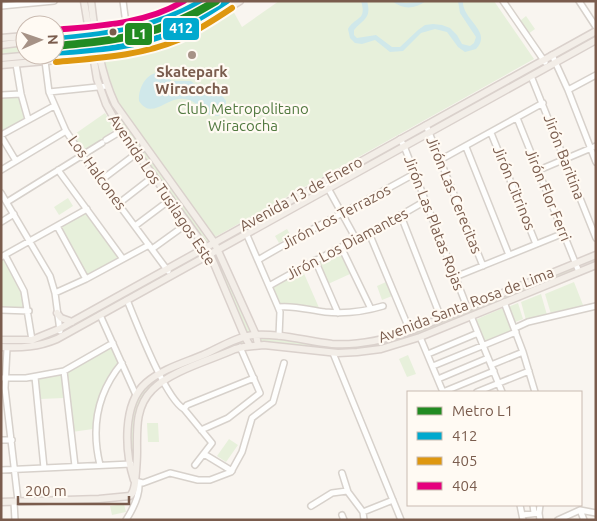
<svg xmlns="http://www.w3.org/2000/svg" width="597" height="521" viewBox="0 0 597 521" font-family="Ubuntu,sans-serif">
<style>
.green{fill:#e7f0db}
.water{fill:#d0e8ea}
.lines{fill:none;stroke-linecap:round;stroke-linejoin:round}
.minor-casing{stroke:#d7d1cb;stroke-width:8}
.major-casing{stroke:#dad1cc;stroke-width:9}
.minor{stroke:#fefefd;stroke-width:5}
.major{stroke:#f3eee8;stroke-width:6}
.bus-1-casing{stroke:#fffaf3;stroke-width:10}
.bus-2-casing{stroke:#fffaf3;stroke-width:10}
.bus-3-casing{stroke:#fffaf3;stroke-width:10}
.bus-1{stroke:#00a9ce;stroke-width:6}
.bus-2{stroke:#de970f;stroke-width:6}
.bus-3{stroke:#e5007d;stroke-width:6}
.metro-1-casing{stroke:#fffaf3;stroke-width:11}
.metro-1{stroke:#228b22;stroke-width:8}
.bus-dot{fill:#7a5c4d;stroke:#fffaf3;stroke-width:2}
.poi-dot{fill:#a69286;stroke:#fffaf3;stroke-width:2}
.labels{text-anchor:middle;stroke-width:4.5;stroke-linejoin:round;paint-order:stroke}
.poi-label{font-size:15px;font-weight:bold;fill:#7a5c4d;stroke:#fffaf3}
.park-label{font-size:15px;fill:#537a41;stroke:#fffaf3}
.street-label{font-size:15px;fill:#7a5c4d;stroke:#fffaf3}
.line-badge{stroke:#fffaf3;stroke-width:2}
.badge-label{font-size:14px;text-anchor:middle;font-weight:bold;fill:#fff}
</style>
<rect width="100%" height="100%" fill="#f9f5f0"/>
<!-- green -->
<path class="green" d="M 205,1 L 223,1 C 181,29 149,39 100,47 L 99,37 C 124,33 151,30 174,19 C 185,14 195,7 205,1 Z
M 279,1 L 494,1 L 534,59 L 215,237 L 116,100 L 105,69 L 104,59 L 156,49 L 232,9 L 242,27 Z
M 227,3 L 229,6 L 214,16 L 161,44 L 102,55 L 105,52 L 142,46 L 168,37 Z
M 526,16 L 535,29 L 528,34 L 520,21 Z
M 85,38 L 86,48 L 55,51 L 55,41 Z
M 25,44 L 25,54 L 1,56 L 1,47 Z
M 544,62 L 545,65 L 431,130 L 429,126 Z
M 108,90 L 142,145 L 139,149 L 121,127 L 103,91 Z
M 20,96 L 26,118 L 2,132 L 1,97 Z
M 105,113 L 115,129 L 83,153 L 72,136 Z
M 397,144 L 398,148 L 331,184 L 330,181 Z
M 145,151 L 211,242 L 207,244 L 142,154 Z
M 323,184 L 326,188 L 219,245 L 217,242 Z
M 68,198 L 73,206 L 59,215 L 54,207 Z
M 86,212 L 121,258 L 87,276 L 61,226 Z
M 287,229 L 291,236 L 279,243 L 275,236 Z
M 339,251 L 350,274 L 328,284 L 318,261 Z
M 217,252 L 252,331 L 251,332 L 246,332 L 214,255 Z
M 4,258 L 20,287 L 26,309 L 1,308 L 1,259 Z
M 574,266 L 576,270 L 396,343 L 359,350 L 327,350 L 291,344 L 260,342 L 260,337 L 370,344 Z
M 302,269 L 320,310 L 279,305 L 271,287 Z
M 165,273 L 166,276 L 63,333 L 62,331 Z
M 386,282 L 392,296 L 382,300 L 377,286 Z
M 574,282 L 583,305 L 551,314 L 545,294 Z
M 541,294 L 547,315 L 526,320 L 521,302 Z
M 518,303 L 523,319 L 513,323 L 508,307 Z
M 505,307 L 514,331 L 484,343 L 475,320 Z
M 242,340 L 244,341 L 244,345 L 163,377 L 163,373 Z
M 111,347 L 118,363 C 101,382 96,405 93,429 L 72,432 L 65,372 Z
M 408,355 L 416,374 L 407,377 L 399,359 Z
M 61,374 L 64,398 L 40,399 L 38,378 Z
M 159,377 L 160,381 L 143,399 L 136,475 C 129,447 123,409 145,386 C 149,382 154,380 159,377 Z
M 147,423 L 158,423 L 159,442 L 148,442 Z
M 229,439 L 238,445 L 226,462 L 217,456 Z
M 124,504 L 126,512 L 112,515 L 110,506 Z"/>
<!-- water -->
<path class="water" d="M 361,1 L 367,1 C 372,19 363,19 354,30 L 354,35 L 357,38 L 376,35 L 392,47 L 400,47 L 418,30 L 425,25 L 433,24 L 442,25 L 450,28 L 457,35 L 462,44 L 470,46 L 474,43 L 476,37 L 460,13 L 458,1 L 463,1 C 462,20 493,31 476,49 L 465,52 L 458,47 L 447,32 L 435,29 L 421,33 L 403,51 L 390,52 L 375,40 L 362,44 L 355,43 L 350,38 L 348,29 C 356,16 367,21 361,1 Z
M 392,1 L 406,3 L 426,1 C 415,9 403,10 392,1 Z
M 157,73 L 172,81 L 191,81 L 204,92 L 221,94 L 226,101 L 225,110 L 218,116 L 210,115 C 200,110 197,100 184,99 C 167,96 152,121 139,101 C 138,90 145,74 157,73 Z"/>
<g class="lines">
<!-- minor casing -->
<g class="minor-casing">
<path id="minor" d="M 123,1 L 126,24
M 503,1 L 545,62
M 579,1 L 596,27
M 1,6 L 54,1
M 552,55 L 568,90 L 596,162
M 45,61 L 49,92 L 66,131 L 82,155 L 168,271
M 16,64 L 21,94 L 28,119
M 531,76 L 596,238
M 568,90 L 596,75
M 49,92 L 107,86
M 1,95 L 21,94
M 517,118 L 579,272
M 426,125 L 483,266
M 491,133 L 536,244
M 1,135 L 54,106
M 1,136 L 16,161
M 400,139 L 404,146 L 467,307
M 106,140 L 121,131
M 466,147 L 509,255
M 440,160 L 543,103
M 1,170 L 66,131
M 58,170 L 123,259
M 539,170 L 596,146
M 100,181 L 145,147
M 324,181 L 356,239
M 1,193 L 50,276 L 55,293 L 60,331
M 7,202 L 102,143
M 118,204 L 154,176
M 401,216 L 441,318
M 1,222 L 14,214
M 57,226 L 86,279
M 135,226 L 171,199
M 246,233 L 278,307 L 280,312 L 279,336
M 369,233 L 410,331
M 341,247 L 371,309
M 152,249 L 188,223
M 5,255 L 24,291 L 32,340
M 1,257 L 87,209
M 258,260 C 309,230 362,203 414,174
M 315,260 L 338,313
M 455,277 L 564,233
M 269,286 C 321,256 374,232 425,201
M 55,293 L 86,279 L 149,245
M 127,300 C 137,324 165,398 184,409 L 212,443 L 195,465
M 504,302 L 523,352 L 535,392
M 278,307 C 294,305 309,310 325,312 C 345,314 363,312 383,306
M 1,310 L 29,311
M 100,315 L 136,395
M 471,316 L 502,392
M 515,328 L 528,322 L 596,306
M 420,337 L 443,392
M 7,348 L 5,388 L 18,501
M 333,353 L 401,520
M 428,354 L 478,333
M 491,365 L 523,352
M 433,366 L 516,332
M 64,371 L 75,466
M 35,377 L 44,468
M 1,378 L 26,378 L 64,371 L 113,343
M 438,379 L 488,358
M 443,392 L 494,371
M 477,392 L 529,371
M 184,409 L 187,405 L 254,378
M 201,430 L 228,418 L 260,393 L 240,347
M 1,440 L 12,440
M 204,454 L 232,471
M 100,465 C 91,428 97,393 122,363
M 1,470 L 131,464
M 342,473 L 348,492 L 363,512
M 135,481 L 143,483 L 170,473 L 198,480 L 210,480 L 231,472 L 242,452 L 252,418 L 273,402 L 284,363
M 14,502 L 15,520
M 520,505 L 523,520
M 533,505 L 534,513
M 311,506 L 332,493 L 347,491
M 580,510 L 584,520
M 342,515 L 344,520
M 522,515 L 539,513
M 126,520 C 133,509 140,496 139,483
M 364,520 L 363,512 L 393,500
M 540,520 L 539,513 L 540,505
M 558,520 L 580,510 L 596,513"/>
</g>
<!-- major casing -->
<g class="major-casing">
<path id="major" d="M 84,1 L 97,79 L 106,104 L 121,131 L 210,254 L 245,337 L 250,346
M 91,1 C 95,36 100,72 115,104 L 214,242 L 256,335 L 258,345
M 55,33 C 100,29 151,27 189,1
M 1,38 L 25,36
M 55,39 C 108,34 156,31 202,1
M 1,45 L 25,42
M 55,53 C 92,50 131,48 166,35 C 188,27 207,14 227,1
M 1,58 L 33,55
M 1,65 L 113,55 L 149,49 L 183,36 L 240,1
M 57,313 L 61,318 L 72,322
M 1,340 L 32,340 L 59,329 L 596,31
M 1,347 C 22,348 38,347 57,339 L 596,40
M 134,480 C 125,452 122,404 146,383 C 162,369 184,363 203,355 C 219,348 236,337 253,335 C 280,333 305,341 332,344 C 359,346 384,340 410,331 L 596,255
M 1,502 L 99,499 L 130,496 C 134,492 134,489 135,483 C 136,472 137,462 137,452 C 137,430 135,407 152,390 C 170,371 211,360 235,349 L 244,347 L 264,345 L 338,353 L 357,352 L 381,349 L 420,337 L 596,265"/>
</g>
<!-- minor -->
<use href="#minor" class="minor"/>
<!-- major -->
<use href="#major" class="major"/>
<!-- bus-1 casing -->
<g class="bus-1-casing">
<path id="bus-1" d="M 55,39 C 109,34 154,29 202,1
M 55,53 C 95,50 136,48 173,32 C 192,24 209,13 227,1"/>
</g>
<!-- bus-2 casing -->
<g class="bus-2-casing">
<path id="bus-2" d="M 56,48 C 111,43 158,37 206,9
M 56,62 C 97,58 140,56 178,40 C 197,31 214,20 232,8"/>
</g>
<!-- bus-3 casing -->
<g class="bus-3-casing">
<path id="bus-3" d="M 55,30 C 98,26 146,24 184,1
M 55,44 C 117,39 157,36 211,1"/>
</g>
<!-- bus-1 -->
<use href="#bus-1" class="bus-1"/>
<!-- bus-2 -->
<use href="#bus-2" class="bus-2"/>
<!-- bus-3 -->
<use href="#bus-3" class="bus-3"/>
<!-- metro-1 casing -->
<g class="metro-1-casing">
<path id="metro-1" d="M 55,46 C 119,40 160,36 216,1"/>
</g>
<!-- metro-1 -->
<use href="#metro-1" class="metro-1"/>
</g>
<!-- markers -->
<circle class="bus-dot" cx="113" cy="32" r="4.5"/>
<circle class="poi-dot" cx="192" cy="55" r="5"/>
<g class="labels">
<!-- poi labels -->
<g class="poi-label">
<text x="192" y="77">Skatepark<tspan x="192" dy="17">Wiracocha</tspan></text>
</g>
<!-- park labels -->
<g class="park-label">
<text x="243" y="114">Club Metropolitano<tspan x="243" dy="17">Wiracocha</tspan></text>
</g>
<!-- street labels -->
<g class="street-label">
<text transform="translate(564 157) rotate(69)" y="5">Jirón Baritina</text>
<text transform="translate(97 173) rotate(54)" y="5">Los Halcones</text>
<text transform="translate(514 188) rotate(68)" y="5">Jirón Citrinos</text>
<text transform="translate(162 190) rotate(56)" y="5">Avenida Los Tusilagos Este</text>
<text transform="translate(301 194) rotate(-29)" y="5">Avenida 13 de Enero</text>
<text transform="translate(454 195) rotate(68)" y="5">Jirón Las Cerecitas</text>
<text transform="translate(548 195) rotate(68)" y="5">Jirón Flor Ferri</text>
<text transform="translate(336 217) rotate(-28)" y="5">Jirón Los Terrazos</text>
<text transform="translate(434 223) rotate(69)" y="5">Jirón Las Platas Rojas</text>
<text transform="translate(347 244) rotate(-28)" y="5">Jirón Los Diamantes</text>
<text transform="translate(466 305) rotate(-21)" y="5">Avenida Santa Rosa de Lima</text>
</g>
</g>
<g class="line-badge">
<rect x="162" y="17" width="38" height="24" rx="5" fill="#00a9ce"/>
<rect x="124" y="22" width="29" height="24" rx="5" fill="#228b22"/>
</g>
<g class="badge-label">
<text x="181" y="33">412</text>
<text x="139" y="39">L1</text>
</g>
<!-- border -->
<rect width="597" height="521" fill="none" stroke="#7a5c4d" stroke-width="5"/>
<!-- legend -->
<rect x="407" y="391" width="175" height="115" fill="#fffaf3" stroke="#cabbb1"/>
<rect x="417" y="407" width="25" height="8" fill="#228b22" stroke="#cabbb1"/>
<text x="452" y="416" font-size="15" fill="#7a5c4d">Metro L1</text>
<rect x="417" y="432" width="25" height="8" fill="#00a9ce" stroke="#cabbb1"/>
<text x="452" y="441" font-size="15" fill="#7a5c4d">412</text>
<rect x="417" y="457" width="25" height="8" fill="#de970f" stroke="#cabbb1"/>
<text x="452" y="466" font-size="15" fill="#7a5c4d">405</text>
<rect x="417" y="482" width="25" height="8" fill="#e5007d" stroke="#cabbb1"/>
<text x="452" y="491" font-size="15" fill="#7a5c4d">404</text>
<!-- north arrow -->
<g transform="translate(40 40) rotate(88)"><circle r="24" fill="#fffaf3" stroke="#cabbb1"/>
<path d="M0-4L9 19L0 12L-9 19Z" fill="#a69286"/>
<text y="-8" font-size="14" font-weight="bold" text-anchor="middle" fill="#7a5c4d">N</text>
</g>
<!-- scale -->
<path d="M18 496v8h111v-8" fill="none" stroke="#7a5c4d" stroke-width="2.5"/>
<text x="25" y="496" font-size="15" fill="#7a5c4d" stroke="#fffaf3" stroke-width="4" paint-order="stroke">200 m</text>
</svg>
